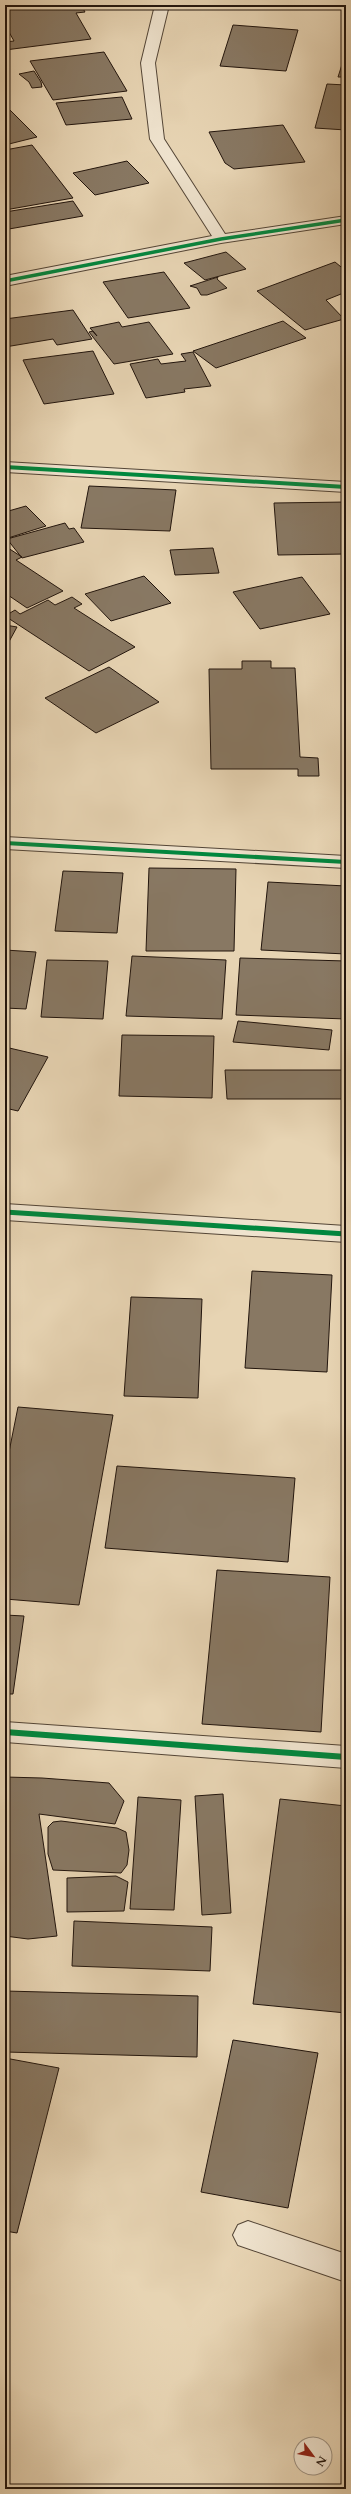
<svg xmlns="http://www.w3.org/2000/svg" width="351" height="2494" viewBox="0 0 351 2494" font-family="Cardo,serif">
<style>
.building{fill:#887863;stroke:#22150d}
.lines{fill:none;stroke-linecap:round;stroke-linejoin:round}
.minor-casing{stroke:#534536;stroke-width:2}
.minor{fill:#efe3ce;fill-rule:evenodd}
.cycleway-far3-casing{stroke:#efe3ce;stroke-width:5}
.cycleway-far2-casing{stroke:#efe3ce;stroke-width:6}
.cycleway-far1-casing{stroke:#efe3ce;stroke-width:8}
.cycleway-casing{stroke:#efe3ce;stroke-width:9}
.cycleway-far3{stroke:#00873e;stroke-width:3.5}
.cycleway-far2{stroke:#00873e;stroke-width:4}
.cycleway-far1{stroke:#00873e;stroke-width:5}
.cycleway{stroke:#00873e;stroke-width:6}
</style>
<rect width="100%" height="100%" fill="#e7d4b3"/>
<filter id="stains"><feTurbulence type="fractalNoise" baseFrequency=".005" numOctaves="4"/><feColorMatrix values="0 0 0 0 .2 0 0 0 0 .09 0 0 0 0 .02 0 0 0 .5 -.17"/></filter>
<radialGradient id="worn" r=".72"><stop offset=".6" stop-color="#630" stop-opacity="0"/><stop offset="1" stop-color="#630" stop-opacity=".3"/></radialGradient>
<!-- building -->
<path class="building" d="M 5,5 L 81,5 L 85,12 L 76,13 L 91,39 L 5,50 L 5,42 L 14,41 L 5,25 Z
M 233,25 L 298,30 L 286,71 L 220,66 Z
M 104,52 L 127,91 L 53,100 L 30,61 Z
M 346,52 L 346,77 L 338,77 Z
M 34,71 L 41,82 L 42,87 L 32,88 L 29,82 L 19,74 Z
M 327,84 L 346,85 L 346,130 L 315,128 Z
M 122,97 L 132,119 L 66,125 L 56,103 Z
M 5,105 L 37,137 L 5,145 Z
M 283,125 L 305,162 L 234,169 L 225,163 L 209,132 Z
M 32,145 L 73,198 L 5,210 L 5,150 Z
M 127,161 L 149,183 L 95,195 L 73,173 Z
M 73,201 L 83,216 L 9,229 L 5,223 L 5,212 Z
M 226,252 L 246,269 L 205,280 L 184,263 Z
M 335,262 L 346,271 L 346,292 L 326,300 L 344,319 L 305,330 L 257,291 Z
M 164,272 L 190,308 L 128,318 L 103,282 Z
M 218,277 L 217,279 L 227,288 L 207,295 L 201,295 L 197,288 L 190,286 Z
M 73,310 L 92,339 L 57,345 L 53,339 L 5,347 L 5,319 Z
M 283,321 L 306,338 L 216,368 L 193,351 Z
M 119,322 L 122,327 L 149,322 L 173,354 L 114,364 L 89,332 L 93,331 L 97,336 L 90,328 Z
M 93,351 L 114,394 L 44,404 L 23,360 Z
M 193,352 L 211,386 L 184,389 L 185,392 L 146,398 L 130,364 L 158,359 L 161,364 L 186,361 L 181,354 Z
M 89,486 L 176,490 L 170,531 L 81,528 Z
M 346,502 L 346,554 L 278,555 L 274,503 Z
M 26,506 L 46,526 L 5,539 L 5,512 Z
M 65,523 L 69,529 L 74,528 L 84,542 L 22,558 L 7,539 Z
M 5,546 L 22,557 L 16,560 L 63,591 L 27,608 L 5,593 Z
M 213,548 L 219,573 L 175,575 L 170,550 Z
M 144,576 L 171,603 L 111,621 L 85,594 Z
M 302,577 L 330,614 L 260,629 L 233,592 Z
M 72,597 L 82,604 L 74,608 L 135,647 L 89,671 L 5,616 L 15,610 L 20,614 L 48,600 L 55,605 Z
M 5,625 L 17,627 L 5,649 Z
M 242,661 L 271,661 L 271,668 L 295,668 L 300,757 L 318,758 L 319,776 L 298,776 L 298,769 L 211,769 L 209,669 L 242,669 Z
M 109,667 L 159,702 L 96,733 L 45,698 Z
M 149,868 L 236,869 L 234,951 L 146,951 Z
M 63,871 L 123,873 L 117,933 L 55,931 Z
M 268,882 L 346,886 L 346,954 L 261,950 Z
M 5,950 L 36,952 L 26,1009 L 5,1008 Z
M 132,956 L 226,960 L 222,1019 L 126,1016 Z
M 240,958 L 346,961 L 346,1019 L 236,1015 Z
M 47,960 L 108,961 L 103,1019 L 41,1017 Z
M 238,1021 L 332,1030 L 329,1050 L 233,1042 Z
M 122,1035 L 214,1036 L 212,1098 L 119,1096 Z
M 5,1047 L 48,1057 L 18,1111 L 5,1108 Z
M 225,1070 L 346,1070 L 346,1099 L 227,1099 Z
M 252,1271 L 332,1275 L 327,1372 L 245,1368 Z
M 345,1295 L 346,1295 L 346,1409 Z
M 131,1297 L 202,1299 L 198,1398 L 124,1396 Z
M 18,1407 L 113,1415 L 79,1605 L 5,1599 L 5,1472 Z
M 117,1466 L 295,1478 L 288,1562 L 105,1548 Z
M 217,1570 L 330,1577 L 321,1732 L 202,1724 Z
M 5,1615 L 24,1616 L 13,1694 L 5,1694 Z
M 5,1777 L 42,1778 L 109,1783 L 124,1801 L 115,1824 L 39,1814 L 57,1936 L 28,1939 L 5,1936 Z
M 223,1794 L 231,1913 L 202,1915 L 195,1796 Z
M 138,1797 L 181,1800 L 174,1910 L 130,1909 Z
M 280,1799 L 346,1806 L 346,2013 L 253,2004 Z
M 61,1821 L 117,1828 L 126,1832 L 129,1850 L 127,1865 L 121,1873 L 53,1870 L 48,1854 L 48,1827 L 53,1822 Z
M 116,1876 L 128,1882 L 124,1911 L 67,1912 L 67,1878 Z
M 74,1921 L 212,1927 L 210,1971 L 72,1966 Z
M 5,1991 L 198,1996 L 197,2057 L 5,2052 Z
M 233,2040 L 318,2053 L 288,2208 L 201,2192 Z
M 5,2058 L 59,2068 L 17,2233 L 5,2231 Z"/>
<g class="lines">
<!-- minor casing -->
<g class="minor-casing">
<path id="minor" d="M 155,5 L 169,5 L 155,63 L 164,139 L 225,234 L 346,216 L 346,224 L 221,243 L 5,286 L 5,276 L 212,236 L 150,139 L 141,63 Z
M 5,462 L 346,482 L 346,492 L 5,472 Z
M 5,837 L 346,856 L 346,868 L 5,849 Z
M 5,1204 L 346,1226 L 346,1242 L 5,1220 Z
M 5,1722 L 346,1746 L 346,1768 L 5,1742 Z
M 248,2221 L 346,2254 L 346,2282 L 238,2245 L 233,2235 L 238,2225 Z"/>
</g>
<!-- minor -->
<use href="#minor" class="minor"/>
<!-- cycleway-far3 casing -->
<g class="cycleway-far3-casing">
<path id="cycleway-far3" d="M 5,281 L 221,239 L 346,220"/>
</g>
<!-- cycleway-far2 casing -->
<g class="cycleway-far2-casing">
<path id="cycleway-far2" d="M 5,467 L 346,487
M 5,843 L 346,862"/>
</g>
<!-- cycleway-far1 casing -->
<g class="cycleway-far1-casing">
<path id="cycleway-far1" d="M 5,1212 L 346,1234"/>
</g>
<!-- cycleway casing -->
<g class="cycleway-casing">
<path id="cycleway" d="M 5,1732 L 346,1757"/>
</g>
<!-- cycleway-far3 -->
<use href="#cycleway-far3" class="cycleway-far3"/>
<!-- cycleway-far2 -->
<use href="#cycleway-far2" class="cycleway-far2"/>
<!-- cycleway-far1 -->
<use href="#cycleway-far1" class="cycleway-far1"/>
<!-- cycleway -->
<use href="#cycleway" class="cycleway"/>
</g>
<!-- margin -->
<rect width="351" height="2494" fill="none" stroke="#e7d4b3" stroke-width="20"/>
<rect x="6" y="6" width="339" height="2482" fill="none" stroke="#22150d" stroke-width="2"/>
<rect x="10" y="10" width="331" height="2474" fill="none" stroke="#22150d"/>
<!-- north arrow -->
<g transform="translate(313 2456) rotate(122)"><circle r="19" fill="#efe3ce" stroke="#9d9181"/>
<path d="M0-3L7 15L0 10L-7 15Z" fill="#8f2418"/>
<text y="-6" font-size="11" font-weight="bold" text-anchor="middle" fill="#22150d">N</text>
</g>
<rect width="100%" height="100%" filter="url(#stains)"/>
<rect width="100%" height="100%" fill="url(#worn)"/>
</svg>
